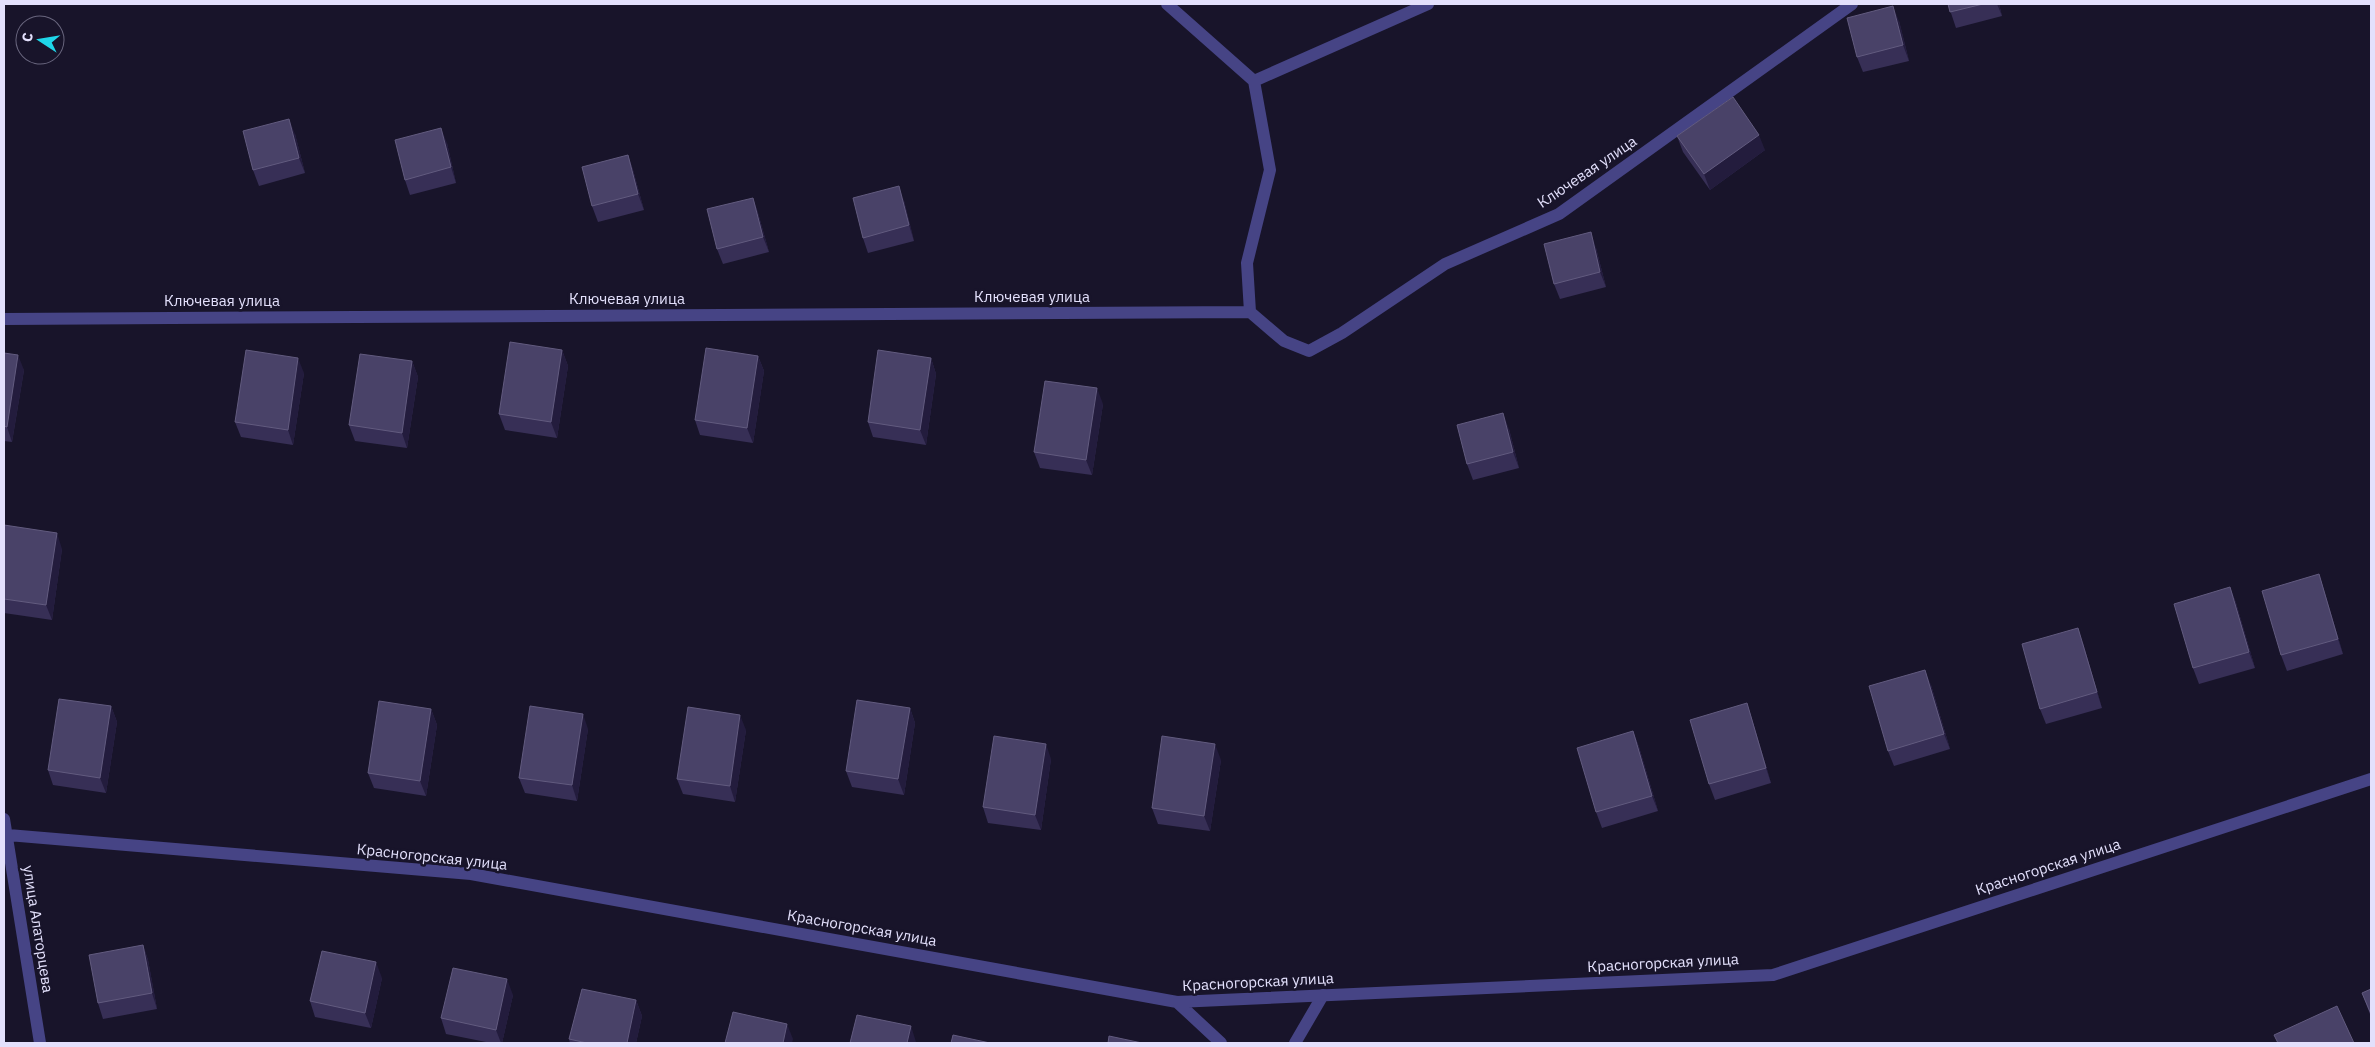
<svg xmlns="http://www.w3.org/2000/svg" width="2375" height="1047" viewBox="0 0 2375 1047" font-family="'IBM Plex Sans',sans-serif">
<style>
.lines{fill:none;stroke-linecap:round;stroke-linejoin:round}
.service{stroke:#464485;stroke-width:12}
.minor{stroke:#464485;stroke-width:12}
.wall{fill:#372f56}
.shaded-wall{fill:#231c3d}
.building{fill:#494268;stroke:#625b7f}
.labels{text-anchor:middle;stroke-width:5;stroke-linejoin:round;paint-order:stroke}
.street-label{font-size:15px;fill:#e3e0fc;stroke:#18142a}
</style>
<rect width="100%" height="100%" fill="#18142a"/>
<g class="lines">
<!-- service -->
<path class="service" d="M 1295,1043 L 1323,995"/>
<!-- minor -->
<path class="minor" d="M 1167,4 L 1254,81 L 1428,4
M 1254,81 L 1270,170 L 1247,263 L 1250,312 L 1284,341 L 1309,351 L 1342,333 L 1445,264 L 1559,214 L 1852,4
M 4,319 L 1250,312
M 4,819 L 40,1043
M 8,835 L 471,874 L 1177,1002 L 1773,975 L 2371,779
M 1177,1002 L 1221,1043"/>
</g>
<!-- wall -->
<path class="wall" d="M 1948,4 L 1999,4 L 2002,16 L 1956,28 Z
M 1899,21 L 1909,61 L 1863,72 L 1857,57 Z
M 295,134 L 305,173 L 259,186 L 253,170 Z
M 1677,136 L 1765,150 L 1710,190 L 1683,152 Z
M 447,143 L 456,183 L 410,195 L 405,180 Z
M 628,155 L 633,170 L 644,210 L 598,222 L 592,206 Z
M 753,198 L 758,213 L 769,252 L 723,264 L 717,249 Z
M 904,201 L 914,241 L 868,253 L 863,238 Z
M 1596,248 L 1606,287 L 1560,299 L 1554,284 Z
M 562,350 L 568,366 L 557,438 L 505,430 L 499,414 Z
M 4,353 L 24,370 L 12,442 L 4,441 Z
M 758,356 L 764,371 L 753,443 L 700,435 L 695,420 Z
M 931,358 L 936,374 L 926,445 L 873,437 L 868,422 Z
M 412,361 L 418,377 L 407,448 L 355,441 L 349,425 Z
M 304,373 L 293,445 L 241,437 L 235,422 Z
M 1103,404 L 1092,475 L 1040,468 L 1034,452 Z
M 1509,429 L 1519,468 L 1473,480 L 1467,464 Z
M 4,529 L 62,549 L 52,620 L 4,613 Z
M 2319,574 L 2324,590 L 2343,654 L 2287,671 L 2281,655 Z
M 2230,587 L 2236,603 L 2255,668 L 2199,684 L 2193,668 Z
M 2083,643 L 2102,708 L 2046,724 L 2040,709 Z
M 1931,685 L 1950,749 L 1894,766 L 1888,751 Z
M 1747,703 L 1752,719 L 1771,783 L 1715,800 L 1709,784 Z
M 111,706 L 117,722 L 106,793 L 53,785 L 48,770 Z
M 910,708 L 915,723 L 904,795 L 852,787 L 846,771 Z
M 431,709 L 437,725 L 426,796 L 374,788 L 368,773 Z
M 588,729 L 577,801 L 525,793 L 519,778 Z
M 746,730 L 735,802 L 683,794 L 677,779 Z
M 1633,731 L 1639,747 L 1658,811 L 1602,828 L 1596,812 Z
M 1051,759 L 1041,830 L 988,823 L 983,807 Z
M 1221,760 L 1210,831 L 1158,824 L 1152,808 Z
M 143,945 L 148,960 L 157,1009 L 103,1019 L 98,1003 Z
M 382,978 L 371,1028 L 315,1017 L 310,1001 Z
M 2371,989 L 2371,1017 L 2362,993 Z
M 513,995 L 502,1043 L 491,1043 L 446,1034 L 441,1018 Z
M 636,1000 L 642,1016 L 636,1043 L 570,1043 L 569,1039 Z"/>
<!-- shaded-wall -->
<path class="shaded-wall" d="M 1997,4 L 1999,4 L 2002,16 Z
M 1893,6 L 1899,21 L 1909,61 L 1903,45 Z
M 289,119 L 295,134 L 305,173 L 299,158 Z
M 441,128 L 447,143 L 456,183 L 451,167 Z
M 1759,135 L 1765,150 L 1710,190 L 1704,174 Z
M 628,155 L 633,170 L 644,210 L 638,194 Z
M 899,186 L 904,201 L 914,241 L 909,225 Z
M 753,198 L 758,213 L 769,252 L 763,237 Z
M 1591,232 L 1596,248 L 1606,287 L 1600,272 Z
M 562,350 L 568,366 L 557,438 L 551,422 Z
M 18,355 L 24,370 L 12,442 L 7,427 Z
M 758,356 L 764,371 L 753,443 L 747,428 Z
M 298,358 L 304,373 L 293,445 L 288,430 Z
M 931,358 L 936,374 L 926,445 L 920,430 Z
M 412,361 L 418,377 L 407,448 L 402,433 Z
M 1097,388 L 1103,404 L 1092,475 L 1086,460 Z
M 1503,413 L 1509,429 L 1519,468 L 1513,452 Z
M 57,533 L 62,549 L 52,620 L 46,605 Z
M 2319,574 L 2324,590 L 2343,654 L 2338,639 Z
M 2230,587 L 2236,603 L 2255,668 L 2249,652 Z
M 2078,628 L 2083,643 L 2102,708 L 2097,692 Z
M 1925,670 L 1931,685 L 1950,749 L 1944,734 Z
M 1747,703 L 1752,719 L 1771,783 L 1766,768 Z
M 111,706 L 117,722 L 106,793 L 100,778 Z
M 910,708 L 915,723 L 904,795 L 898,779 Z
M 431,709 L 437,725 L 426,796 L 420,781 Z
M 583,714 L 588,729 L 577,801 L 572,785 Z
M 740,715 L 746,730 L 735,802 L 730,786 Z
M 1633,731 L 1639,747 L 1658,811 L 1652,796 Z
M 1046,744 L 1051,759 L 1041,830 L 1035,815 Z
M 1215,744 L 1221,760 L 1210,831 L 1204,816 Z
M 143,945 L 148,960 L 157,1009 L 152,993 Z
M 376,962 L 382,978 L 371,1028 L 365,1013 Z
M 507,979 L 513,995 L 502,1043 L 501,1043 L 496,1030 Z
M 636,1000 L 642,1016 L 636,1043 L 627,1043 Z
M 787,1024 L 793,1039 L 792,1043 L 783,1043 Z
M 911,1026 L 916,1042 L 916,1043 L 907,1043 Z"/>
<!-- building -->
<path class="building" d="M 1948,4 L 1983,4 L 1950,12 Z
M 1893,6 L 1903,45 L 1857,57 L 1847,18 Z
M 1733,97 L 1759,135 L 1704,174 L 1677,136 Z
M 289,119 L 299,158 L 253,170 L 243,131 Z
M 441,128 L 451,167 L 405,180 L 395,140 Z
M 628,155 L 638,194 L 592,206 L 582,167 Z
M 899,186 L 909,225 L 863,238 L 853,198 Z
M 753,198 L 763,237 L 717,249 L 707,209 Z
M 1591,232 L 1600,272 L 1554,284 L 1544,244 Z
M 510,342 L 562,350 L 551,422 L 499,414 Z
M 706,348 L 758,356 L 747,428 L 695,420 Z
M 246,350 L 298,358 L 288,430 L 235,422 Z
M 878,350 L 931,358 L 920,430 L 868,422 Z
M 4,353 L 18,355 L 7,427 L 4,426 Z
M 360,354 L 412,361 L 402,433 L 349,425 Z
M 1045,381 L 1097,388 L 1086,460 L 1034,452 Z
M 1503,413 L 1513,452 L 1467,464 L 1457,425 Z
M 4,525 L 57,533 L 46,605 L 4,599 Z
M 2319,574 L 2338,639 L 2281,655 L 2262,591 Z
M 2230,587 L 2249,652 L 2193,668 L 2174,604 Z
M 2078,628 L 2097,692 L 2040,709 L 2022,644 Z
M 1925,670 L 1944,734 L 1888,751 L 1869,686 Z
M 59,699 L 111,706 L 100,778 L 48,770 Z
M 857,700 L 910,708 L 898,779 L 846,771 Z
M 379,701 L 431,709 L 420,781 L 368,773 Z
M 1747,703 L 1766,768 L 1709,784 L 1690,720 Z
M 530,706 L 583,714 L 572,785 L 519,778 Z
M 688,707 L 740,715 L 730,786 L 677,779 Z
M 1633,731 L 1652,796 L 1596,812 L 1577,748 Z
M 994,736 L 1046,744 L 1035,815 L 983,807 Z
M 1162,736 L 1215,744 L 1204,816 L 1152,808 Z
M 143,945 L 152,993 L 98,1003 L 89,955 Z
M 322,951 L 376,962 L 365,1013 L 310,1001 Z
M 453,968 L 507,979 L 496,1030 L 441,1018 Z
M 582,989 L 636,1000 L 627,1043 L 587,1043 L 569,1039 Z
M 2371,989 L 2371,1014 L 2362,993 Z
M 2337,1006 L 2354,1043 L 2278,1043 L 2274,1035 Z
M 733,1012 L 787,1024 L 783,1043 L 725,1043 Z
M 857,1015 L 911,1026 L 907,1043 L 850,1043 Z
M 953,1035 L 990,1043 L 951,1043 Z
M 1109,1036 L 1142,1043 L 1108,1043 Z"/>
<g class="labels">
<!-- street labels -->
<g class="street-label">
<text transform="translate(1587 172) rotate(-34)" y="5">Ключевая улица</text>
<text x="1032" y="302">Ключевая улица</text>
<text x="627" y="304">Ключевая улица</text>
<text x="222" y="306">Ключевая улица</text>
<text transform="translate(432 857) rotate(6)" y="5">Красногорская улица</text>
<text transform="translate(2048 867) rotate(-18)" y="5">Красногорская улица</text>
<text transform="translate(862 928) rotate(10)" y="5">Красногорская улица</text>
<text transform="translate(38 929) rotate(81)" y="5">улица Алаторцева</text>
<text transform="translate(1663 963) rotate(-3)" y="5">Красногорская улица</text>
<text transform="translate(1258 982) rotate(-3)" y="5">Красногорская улица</text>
</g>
</g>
<!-- border -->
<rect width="2375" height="1047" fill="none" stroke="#e3e0fc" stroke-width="10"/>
<!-- north arrow -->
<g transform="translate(40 40) rotate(282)"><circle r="24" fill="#18142a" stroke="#69667e"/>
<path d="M0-4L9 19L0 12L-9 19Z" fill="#1fd6e9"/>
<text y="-8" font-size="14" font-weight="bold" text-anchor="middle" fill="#e3e0fc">С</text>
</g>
</svg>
